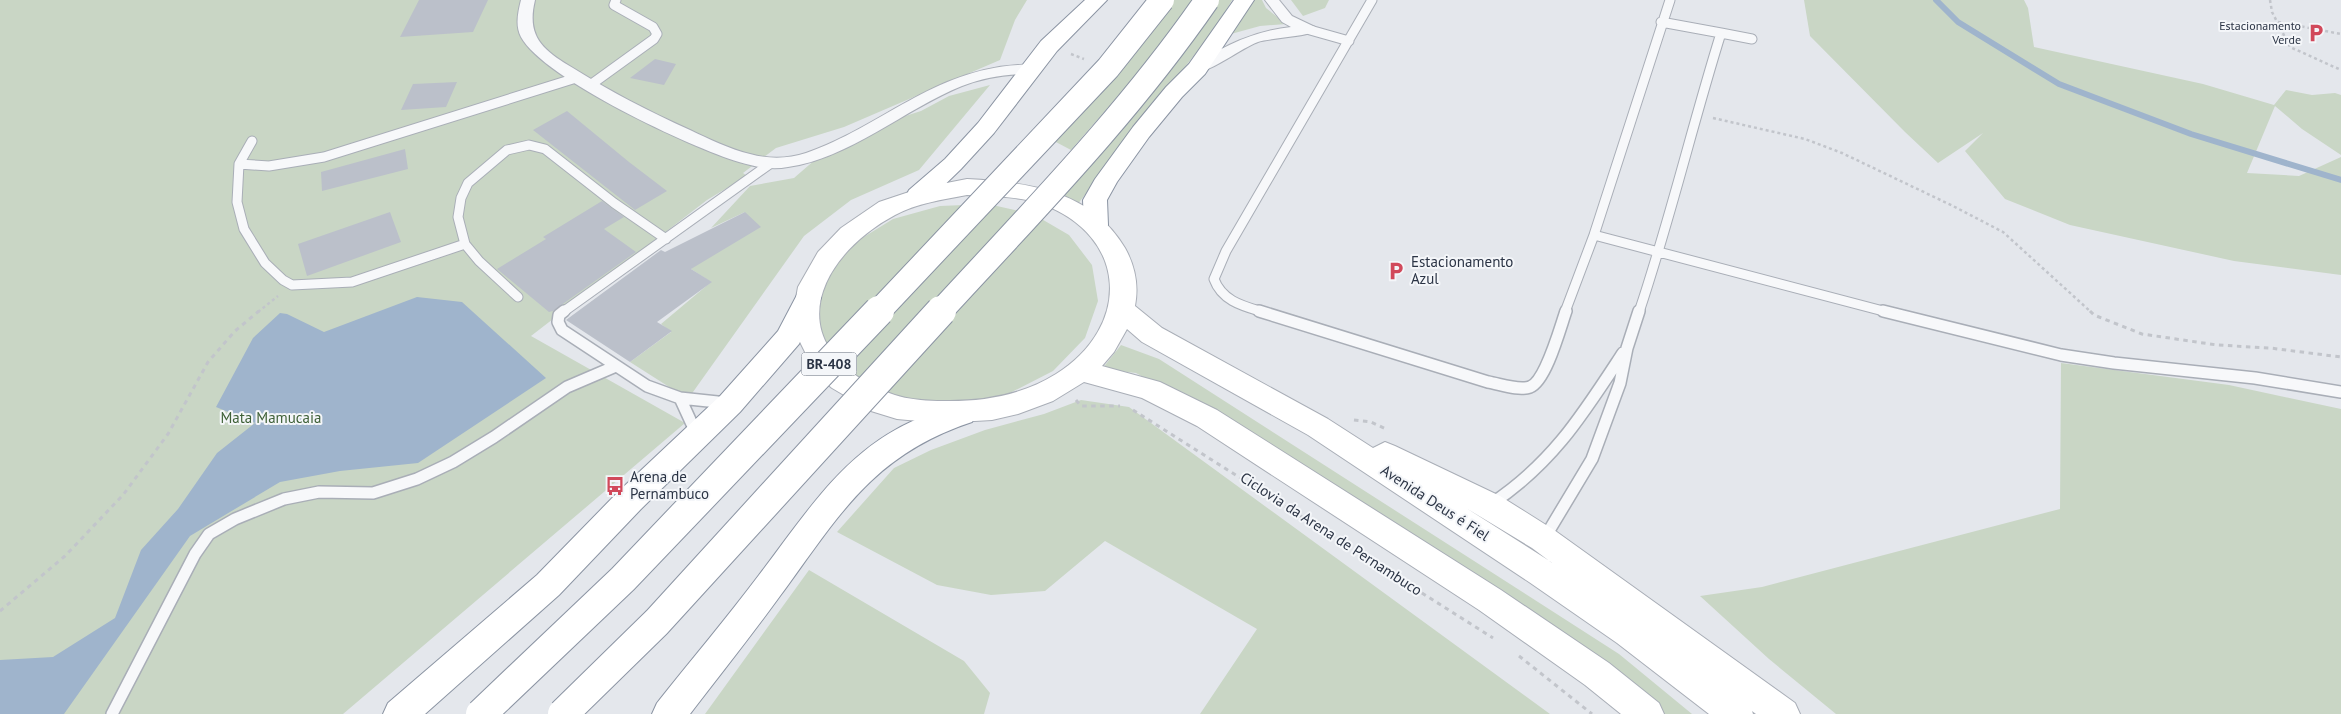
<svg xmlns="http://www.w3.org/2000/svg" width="2341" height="714" viewBox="0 0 2341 714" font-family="'PT Sans',sans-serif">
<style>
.green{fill:#c9d6c5}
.water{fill:#9fb4cc}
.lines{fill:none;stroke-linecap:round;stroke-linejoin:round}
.stream{stroke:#9fb4cc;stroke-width:6}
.building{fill:#bbc0ca}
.lane-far1-casing{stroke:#a9aeb7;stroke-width:11}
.lane-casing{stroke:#a9aeb7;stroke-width:14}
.street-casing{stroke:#a9aeb7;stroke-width:2}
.secondary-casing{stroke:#a9aeb7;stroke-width:2}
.highway-casing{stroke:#8b94a3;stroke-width:2}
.path-far1{stroke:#c2c5cb;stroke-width:2.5;stroke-dasharray:3 3;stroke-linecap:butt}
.path{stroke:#c2c5cb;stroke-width:3;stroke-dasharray:4.5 4.5;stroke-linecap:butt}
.lane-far1{stroke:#f7f8fa;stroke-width:9}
.lane{stroke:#f7f8fa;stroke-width:11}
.street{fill:#f7f8fa;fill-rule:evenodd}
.secondary{fill:#fff;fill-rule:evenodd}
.highway{fill:#fff;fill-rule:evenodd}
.highway-bridge-far1-casing{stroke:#8b94a3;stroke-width:26;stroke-linecap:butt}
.highway-bridge-casing{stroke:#8b94a3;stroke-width:32;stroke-linecap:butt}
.highway-bridge-far1{stroke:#fff;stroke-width:24}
.highway-bridge{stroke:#fff;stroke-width:30}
.labels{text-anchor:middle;stroke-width:4;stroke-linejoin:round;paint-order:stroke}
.far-poi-label{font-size:12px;fill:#2b3445;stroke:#f4f6f9;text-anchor:end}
.shield{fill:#f4f6f9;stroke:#676e7b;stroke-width:1}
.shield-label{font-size:14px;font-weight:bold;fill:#2b3445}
.poi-label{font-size:15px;fill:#2b3445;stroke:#f4f6f9;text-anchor:start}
.park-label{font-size:15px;fill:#3f6138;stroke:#f4f6f9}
.street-label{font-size:15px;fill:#2b3445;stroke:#f4f6f9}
</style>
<rect width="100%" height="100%" fill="#e4e7ec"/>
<!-- green -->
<path class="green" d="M 0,0 L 1027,0 L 1015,20 L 1000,60 L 844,127 L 776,148 L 743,173 L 747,176 L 707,200 L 531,336 L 685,423 L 343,714 L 0,714 Z
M 1170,0 L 1194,0 L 1153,56 L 1071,150 L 1054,141 Z
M 1212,0 L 1232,0 L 1217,26 L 1077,205 L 1057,194 Z
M 1252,0 L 1262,0 L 1266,8 L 1286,24 L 1260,26 L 1231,34 Z
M 1291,0 L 1329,0 L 1325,8 L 1303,16 Z
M 1804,0 L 2024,0 L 2028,8 L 2034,47 L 2203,84 L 2274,105 L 2286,90 L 2312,95 L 2335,93 L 2341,95 L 2341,155 L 2302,129 L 2275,106 L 2247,173 L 2299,176 L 2341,157 L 2341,275 L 2234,261 L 2070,225 L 2005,199 L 1965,151 L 1983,133 L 1938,163 L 1905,132 L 1810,36 Z
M 990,85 L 919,170 L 851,200 L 804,236 L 688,399 L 630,362 L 671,332 L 661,324 L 711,282 L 691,269 L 745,212 L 711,228 L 750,186 L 794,178 L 824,152 L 868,128 L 921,111 L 949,96 Z
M 988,204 L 1033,214 L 1069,235 L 1092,265 L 1098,301 L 1085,338 L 1053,371 L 1006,395 L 951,406 L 896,400 L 852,380 L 824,349 L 815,313 L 826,276 L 854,243 L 893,219 L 940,206 Z
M 1121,345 L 1159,359 L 1619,654 L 1692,714 L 1646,714 L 1201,409 L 1136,373 L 1102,369 Z
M 2061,363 L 2229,385 L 2341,409 L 2341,714 L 1836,714 L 1769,659 L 1700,596 L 1762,587 L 2060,509 Z
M 1081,400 L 1129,407 L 1550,714 L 1200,714 L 1257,629 L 1105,541 L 1045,591 L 991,595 L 937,585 L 837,532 L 894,468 L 931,450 L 985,430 L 1044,414 Z
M 809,570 L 964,661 L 990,693 L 984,714 L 705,714 Z"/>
<!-- water -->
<path class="water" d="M 417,297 L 462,302 L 546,378 L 418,463 L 340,471 L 280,482 L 190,536 L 64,714 L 0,714 L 0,660 L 53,657 L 115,618 L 141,550 L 178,509 L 217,453 L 255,423 L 216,407 L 253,338 L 280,313 L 287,314 L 324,332 Z"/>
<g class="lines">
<!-- stream -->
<path class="stream" d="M 1936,0 L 1958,22 L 2059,84 L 2191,134 L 2341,180"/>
</g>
<!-- building -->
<path class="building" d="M 419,0 L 488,0 L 473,32 L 400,37 Z
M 655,59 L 676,64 L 664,85 L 630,78 Z
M 457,82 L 446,107 L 401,110 L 413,84 Z
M 567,111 L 629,162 L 667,191 L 635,210 L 533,130 Z
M 405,149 L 408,169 L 322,191 L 321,172 Z
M 602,201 L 624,217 L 604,229 L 636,252 L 553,311 L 549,312 L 497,269 L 546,239 L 543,237 Z
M 390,212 L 401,242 L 307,276 L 298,244 Z
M 745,212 L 761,227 L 691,269 L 712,282 L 657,322 L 672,331 L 630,362 L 566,320 L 661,250 L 665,252 Z"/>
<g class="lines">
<!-- lane-far1 casing -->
<g class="lane-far1-casing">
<path id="lane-far1" d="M 1310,30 L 1349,41
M 1721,33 L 1752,39
M 589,86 L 654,39 L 657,34 L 653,27 L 614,5 L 616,0
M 252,141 L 239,164 L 269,166 L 324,157 L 576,78
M 239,164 L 237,202 L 244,229 L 265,263 L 283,280 L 292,285 L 352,282 L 465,244
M 1594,235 L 1887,312
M 518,297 L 479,261 L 465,244 L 458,217 L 461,198 L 468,183 L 507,150 L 529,145 L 545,149 L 614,203 L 666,239
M 563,312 L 771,163
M 1263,312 C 1243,306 1222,301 1214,279 L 1226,251 L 1372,0
M 1565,312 L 1594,235 L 1670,0
M 1639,312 C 1670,220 1692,126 1721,33 L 1661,22"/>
</g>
<!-- lane casing -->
<g class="lane-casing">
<path id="lane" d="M 564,311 L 559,315 L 558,322 L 562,330 L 647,386 L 680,398 L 727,403
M 1259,311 L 1488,382 C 1500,384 1518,391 1530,387 C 1546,381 1560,328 1566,311
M 1883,311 L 2061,355 L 2114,363 L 2255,378 L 2341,392
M 680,398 L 697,435
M 1491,504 C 1553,463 1583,414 1623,353
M 1544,539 L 1592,459 L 1620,383 L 1627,348 L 1639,311
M 112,714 L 195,554 L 209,534 L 235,519 L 284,499 L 319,492 L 373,493 L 417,479 L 453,462 L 494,437 L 567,387 L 616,366"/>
</g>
<!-- street casing -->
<g class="street-casing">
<path id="street" d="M 521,0 L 535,0 C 526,37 543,50 573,68 C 611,92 650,112 690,130 C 709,139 729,149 750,154 C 768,159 788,159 806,153 C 881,127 933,70 1018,65 C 1025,65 1034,62 1038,69 C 1035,75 1028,74 1021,74 C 1001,75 982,78 962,86 C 905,109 848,159 788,167 C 772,170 755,167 739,162 C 692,148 544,79 521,37 C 515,26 518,12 521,0 Z
M 1265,0 L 1279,0 L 1292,16 L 1315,27 L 1317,30 C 1313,36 1269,38 1258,42 C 1241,48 1206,76 1192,72 L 1190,69 L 1192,66 C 1224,46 1253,31 1291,27 L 1282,22 Z"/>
</g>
<!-- secondary casing -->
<g class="secondary-casing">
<path id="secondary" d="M 967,179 C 1027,182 1091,190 1125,248 C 1135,266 1139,285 1135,306 L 1162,328 L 1328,419 L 1373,448 L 1385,442 L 1395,446 L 1500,496 L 1554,530 L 1795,703 L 1800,714 L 1756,714 L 1752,711 L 1753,714 L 1709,714 L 1617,643 L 1529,582 L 1308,435 L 1142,342 L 1127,329 L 1114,352 L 1102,366 L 1160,382 L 1217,410 L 1501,590 L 1609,663 L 1659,703 L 1664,714 L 1621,714 L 1585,685 L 1479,610 L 1197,426 L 1142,398 L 1084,382 L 1053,401 L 1018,414 L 992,420 L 940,423 L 897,419 L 871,411 L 832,388 L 821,379 L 813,368 L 794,330 L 792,320 L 798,287 L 818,252 L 841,228 L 879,202 L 921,188 ZM 967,195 C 991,196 1018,196 1042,204 C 1128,236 1132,326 1056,374 C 1024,394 987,401 950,401 C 915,401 894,399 863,380 C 781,329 827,251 895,215 C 917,203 942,200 967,195 ZM 1466,508 L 1532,548 L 1552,563 L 1551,562 Z"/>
</g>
<!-- highway casing -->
<g class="highway-casing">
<path id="highway" d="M 1085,0 L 1107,0 L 1057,51 L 994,133 L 961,169 L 927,202 L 918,204 L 909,202 L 906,196 L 909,190 L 945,159 L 978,123 L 1041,41 Z
M 1234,0 L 1254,0 L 1205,74 L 1182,97 L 1149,137 L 1117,182 L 1107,200 L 1108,225 L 1105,231 L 1096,233 L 1087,231 L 1084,225 L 1083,200 L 1095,179 L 1133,127 L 1166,87 L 1189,64 Z
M 808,289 L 817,291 L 821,298 L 799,344 L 740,412 L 641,509 L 559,595 L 425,714 L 383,714 L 388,703 L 537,575 L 619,491 L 720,396 L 778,331 L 799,291 Z
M 962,403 L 972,406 L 976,414 L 972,422 C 872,455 839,516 780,596 C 751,636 720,675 690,714 L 652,714 L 657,703 C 691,660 726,619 759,575 C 799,523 836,463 895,430 C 916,418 939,410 962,403 Z"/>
</g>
<!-- path-far1 -->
<path class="path-far1" d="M 2270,0 L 2272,12 L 2290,47 L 2341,70
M 2278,22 L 2341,34
M 1071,54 L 1084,59
M 1713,118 L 1805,139 L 1842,153 L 1953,206 L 2003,232 L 2091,312
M 258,312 L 278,296"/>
<!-- path -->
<path class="path" d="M 2090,311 L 2094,315 L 2142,334 L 2217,345 L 2270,348 L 2341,357
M 1076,400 L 1081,406 L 1120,406
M 1133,410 L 1493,638
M 1354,420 L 1371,422 L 1388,430
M 0,611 L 65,556 L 123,495 L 168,434 L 208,362 L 235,331 L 259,311
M 1519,656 L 1592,714"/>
<!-- lane-far1 -->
<use href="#lane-far1" class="lane-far1"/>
<!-- lane -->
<use href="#lane" class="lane"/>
<!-- street -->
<use href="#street" class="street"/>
<!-- secondary -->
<use href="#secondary" class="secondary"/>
<!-- highway -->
<use href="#highway" class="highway"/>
<!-- highway-bridge-far1 casing -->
<g class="highway-bridge-far1-casing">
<path id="highway-bridge-far1" d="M 878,312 L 1108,68 L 1162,0
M 940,312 C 1032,212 1129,113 1207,0"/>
</g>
<!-- highway-bridge casing -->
<g class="highway-bridge-casing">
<path id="highway-bridge" d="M 481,714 L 623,579 L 879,311
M 563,714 L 657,622 L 941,311"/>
</g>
<!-- highway-bridge-far1 -->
<use href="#highway-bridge-far1" class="highway-bridge-far1"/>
<!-- highway-bridge -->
<use href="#highway-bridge" class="highway-bridge"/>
</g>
<!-- icons -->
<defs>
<g id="parking-bare" transform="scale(1.5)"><path d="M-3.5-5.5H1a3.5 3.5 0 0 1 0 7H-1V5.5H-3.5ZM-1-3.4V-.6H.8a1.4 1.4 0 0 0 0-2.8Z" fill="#d1495b" stroke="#f4f6f9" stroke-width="2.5" paint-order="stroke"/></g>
<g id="bus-bare" transform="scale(1.5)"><path d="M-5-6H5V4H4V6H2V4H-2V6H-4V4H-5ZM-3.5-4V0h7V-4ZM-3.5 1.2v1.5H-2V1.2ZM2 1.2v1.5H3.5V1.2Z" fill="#d1495b" stroke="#f4f6f9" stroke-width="2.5" paint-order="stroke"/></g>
</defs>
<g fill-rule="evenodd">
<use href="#parking-bare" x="2316" y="33"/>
<use href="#parking-bare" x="1396" y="271"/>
<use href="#bus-bare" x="615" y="486"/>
</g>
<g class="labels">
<!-- far-poi labels -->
<g class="far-poi-label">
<text x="2301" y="30">Estacionamento<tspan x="2301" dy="14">Verde</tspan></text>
</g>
<!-- shield labels -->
<rect class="shield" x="801.5" y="352.5" width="55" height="23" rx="4"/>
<g class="shield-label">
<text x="829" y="369">BR-408</text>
</g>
<!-- poi labels -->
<g class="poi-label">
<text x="1411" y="267">Estacionamento<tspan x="1411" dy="17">Azul</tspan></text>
<text x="630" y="482">Arena de<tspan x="630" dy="17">Pernambuco</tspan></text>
</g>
<!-- park labels -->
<g class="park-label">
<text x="271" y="423">Mata Mamucaia</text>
</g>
<!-- street labels -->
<g class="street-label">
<text transform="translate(1435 503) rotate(33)" y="5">Avenida Deus é Fiel</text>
<text transform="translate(1331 534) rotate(33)" y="5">Ciclovia da Arena de Pernambuco</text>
</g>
</g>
</svg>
